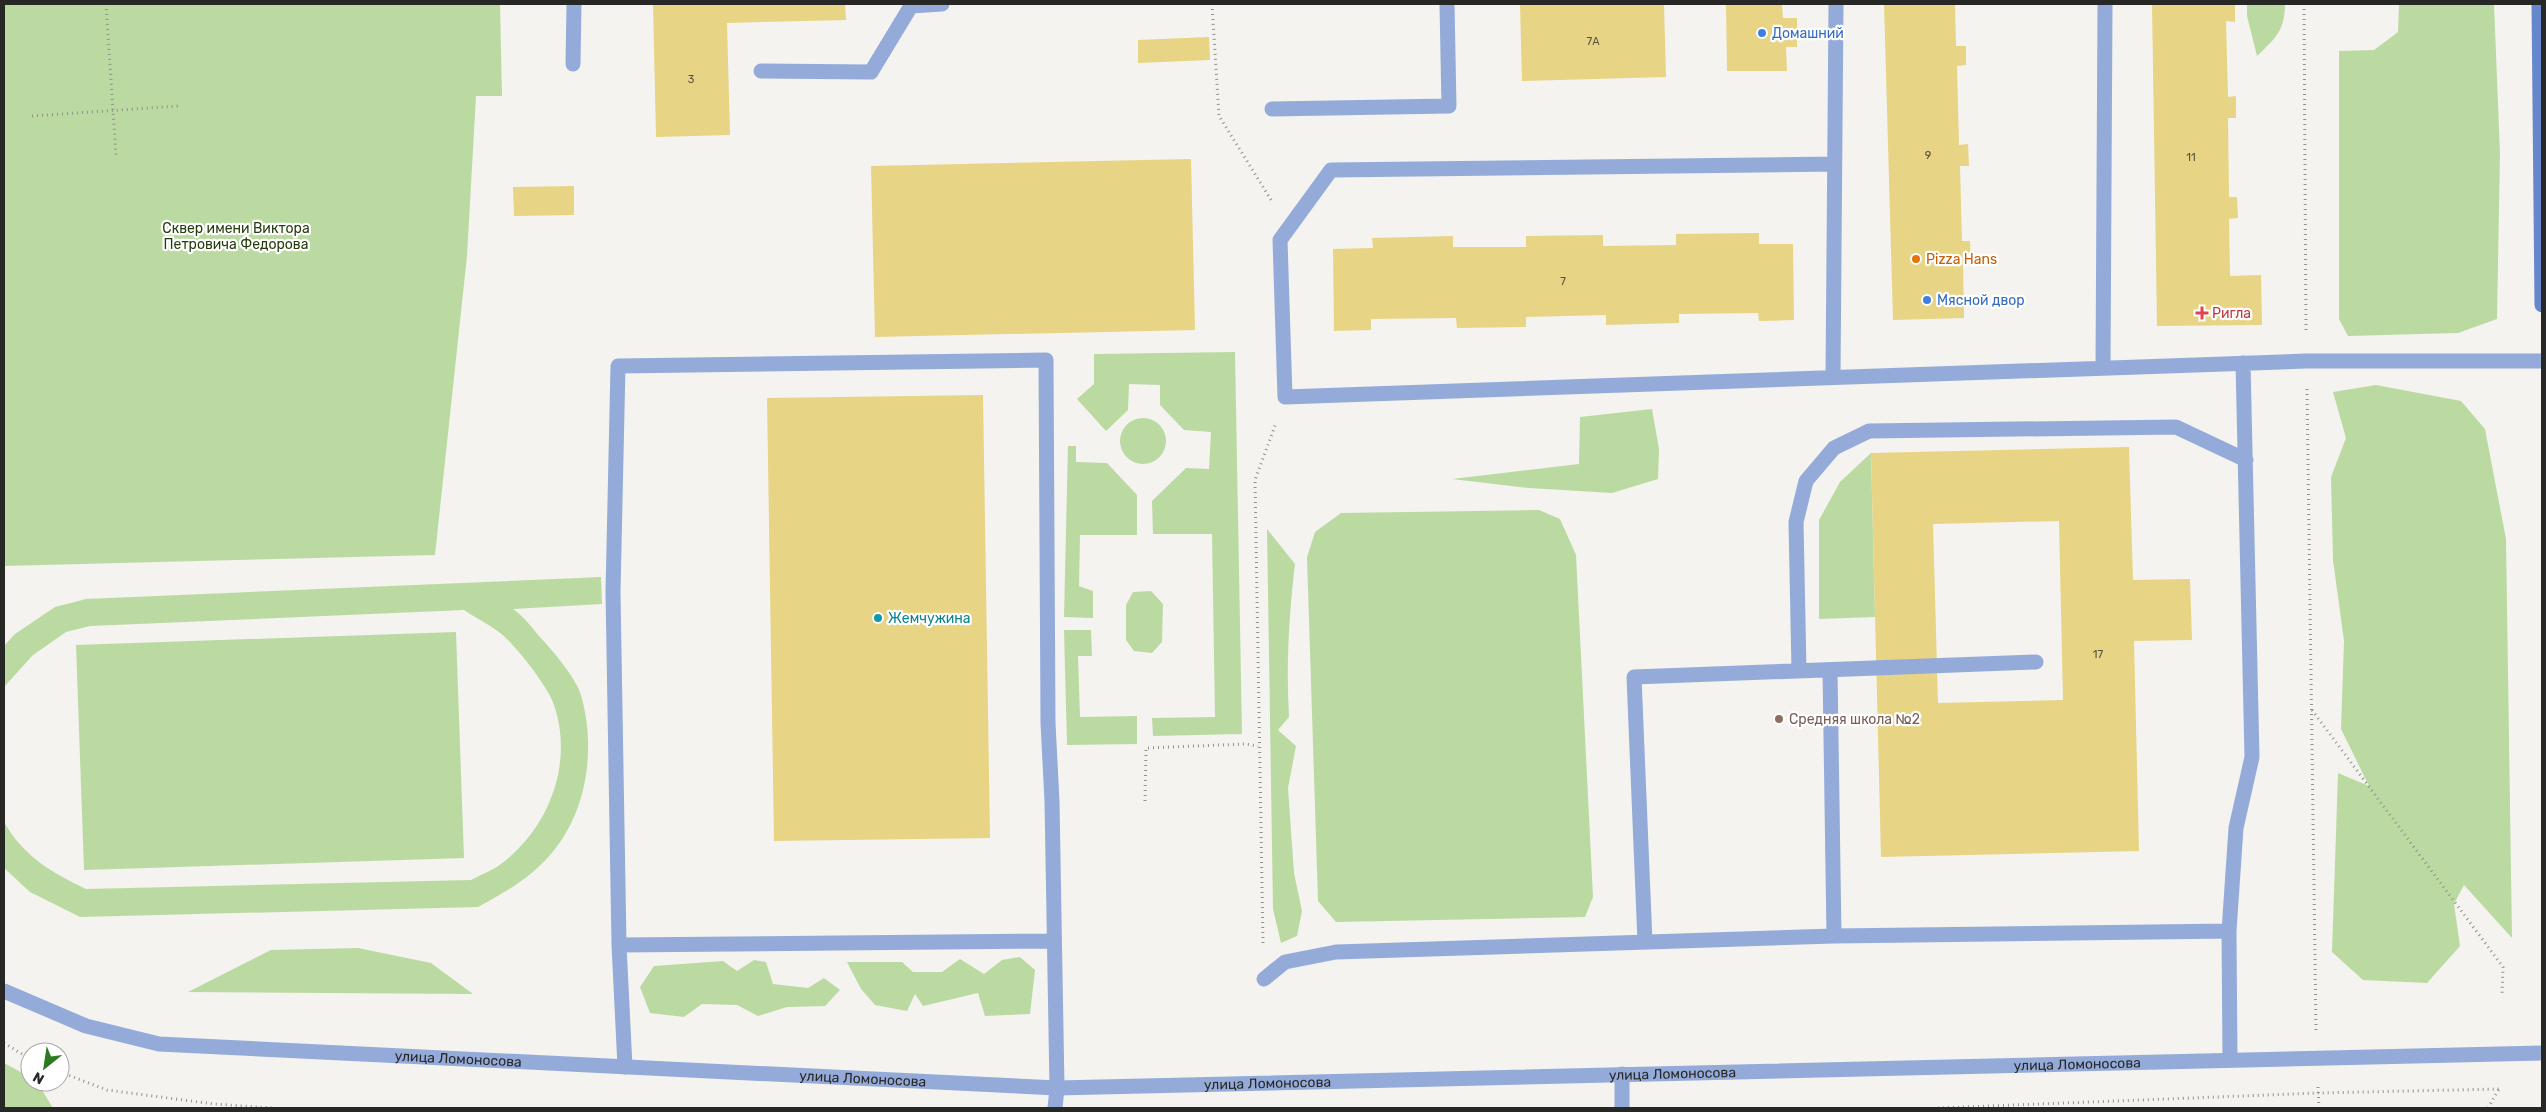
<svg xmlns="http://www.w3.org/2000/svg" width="2546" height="1112" viewBox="0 0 2546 1112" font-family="Rubik,sans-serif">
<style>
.green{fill:#bbdaa1}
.building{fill:#e8d485;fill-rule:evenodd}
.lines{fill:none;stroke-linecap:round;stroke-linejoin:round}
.path{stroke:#91918e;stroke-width:3;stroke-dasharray:1 4;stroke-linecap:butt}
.lane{stroke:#94abda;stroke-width:15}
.street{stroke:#94abda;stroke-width:15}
.secondary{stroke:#6687cb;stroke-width:15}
.shop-dot{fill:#3f7fe0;stroke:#fff;stroke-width:2}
.food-dot{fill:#e8710a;stroke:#fff;stroke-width:2}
.health-dot{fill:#e0444e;stroke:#fff;stroke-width:2}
.culture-dot{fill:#0f9aa8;stroke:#fff;stroke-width:2}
.education-dot{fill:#8d6e63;stroke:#fff;stroke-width:2}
.labels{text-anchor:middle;stroke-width:4.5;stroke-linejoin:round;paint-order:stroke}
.number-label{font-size:11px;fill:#57523e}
.shop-label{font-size:14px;fill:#366cbe;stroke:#fff;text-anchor:start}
.park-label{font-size:14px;fill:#263e0c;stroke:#fff}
.food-label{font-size:14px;fill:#c56008;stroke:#fff;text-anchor:start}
.health-label{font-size:14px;fill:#be3a42;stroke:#fff;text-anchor:start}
.culture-label{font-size:14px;fill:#0d838f;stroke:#fff;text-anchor:start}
.education-label{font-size:14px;fill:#785e54;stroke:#fff;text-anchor:start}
.street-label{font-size:14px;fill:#272726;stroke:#fff}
</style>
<rect width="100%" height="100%" fill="#f4f3ef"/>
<!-- green -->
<path class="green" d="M 4,4 L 500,4 L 502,96 L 476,96 L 467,256 L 435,555 L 4,566 Z
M 2247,4 L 2285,4 C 2285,30 2275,39 2257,56 L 2247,16 Z
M 2399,4 L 2494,4 L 2500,153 L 2497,319 L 2458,333 L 2348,336 L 2339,319 L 2339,51 L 2374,50 L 2398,32 Z
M 1235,352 L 1242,734 L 1153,736 L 1152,718 L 1215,717 L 1212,534 L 1153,534 L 1152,501 L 1186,468 L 1209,469 L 1211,432 L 1184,430 L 1160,405 L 1160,385 L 1129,384 L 1128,410 L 1106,431 L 1077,399 L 1094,384 L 1094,354 Z
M 2376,385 L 2461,401 L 2485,429 L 2506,539 L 2512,938 L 2464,885 L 2454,904 L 2460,946 L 2427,983 L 2363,980 L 2332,952 L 2338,773 L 2369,786 L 2341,729 L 2344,641 L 2333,560 L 2331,477 L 2346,438 L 2333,392 Z
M 1652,409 L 1659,449 L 1658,479 L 1612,493 L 1529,488 L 1452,479 L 1579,464 L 1580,417 Z
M1120 441a23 23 0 1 1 46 0a23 23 0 1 1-46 0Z
M 1068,446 L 1076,446 L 1076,462 L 1107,463 L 1137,495 L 1137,535 L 1080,535 L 1079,586 L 1093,591 L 1093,618 L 1064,617 Z
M 1871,453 L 1875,617 L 1819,619 L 1819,520 L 1840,482 Z
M 1539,510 L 1560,519 L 1576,555 L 1593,897 L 1585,917 L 1336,922 L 1318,901 L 1307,557 L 1315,532 L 1341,513 Z
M 1267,529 L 1295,564 C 1289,615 1286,664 1289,717 L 1278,730 L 1296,746 L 1288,788 L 1294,873 L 1302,911 L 1297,936 L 1281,943 L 1273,909 Z
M 601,577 L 602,604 L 513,609 C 523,616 531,626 539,636 C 552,650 575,676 581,695 C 596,747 588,811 551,854 C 529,879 507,891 478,907 L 80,917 L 30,892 L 4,868 L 4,822 C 24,857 51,872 86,889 L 471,880 C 480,875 492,871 501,864 C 549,828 574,763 554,705 C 549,688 514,643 499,632 C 488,624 476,618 464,610 L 90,626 L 66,632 L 33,655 L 4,687 L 4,646 L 15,634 L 55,607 L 86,599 Z
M 1151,591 L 1163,604 L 1162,642 L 1152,653 L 1134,651 L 1126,640 L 1126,605 L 1133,592 Z
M 1064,630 L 1091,630 L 1092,656 L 1078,656 L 1080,717 L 1137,716 L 1137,744 L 1067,745 Z
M 456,632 L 464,858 L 84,870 L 76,645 Z
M 358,948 L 431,963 L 473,994 L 188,992 L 271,950 Z
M 1020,957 L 1035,970 L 1030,1014 L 985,1016 L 978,993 L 923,1006 L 915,994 L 907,1011 L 875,1005 L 861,989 L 847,962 L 902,962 L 913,972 L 942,972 L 960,959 L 984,974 L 1002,960 Z
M 754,960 L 766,962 L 773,984 L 808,988 L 824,978 L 840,990 L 825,1006 L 787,1007 L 758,1016 L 737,1005 L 702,1004 L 684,1017 L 650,1013 L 640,987 L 654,966 L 723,961 L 737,971 Z
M 4,1063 L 30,1077 L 30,1082 L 37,1082 L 53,1108 L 4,1108 Z"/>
<!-- building -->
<path class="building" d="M 653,4 L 845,4 L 846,20 L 727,23 L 730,135 L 656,137 Z
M 1520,4 L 1664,4 L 1666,77 L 1522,81 Z
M 1726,4 L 1782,4 L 1783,18 L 1797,18 L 1797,47 L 1786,47 L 1787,71 L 1727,71 Z
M 1884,4 L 1955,4 L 1956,46 L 1966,46 L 1966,65 L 1957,66 L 1959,145 L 1968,144 L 1969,166 L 1960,166 L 1962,241 L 1970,241 L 1971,262 L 1963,262 L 1964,318 L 1893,320 Z
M 2152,4 L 2235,4 L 2235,22 L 2226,21 L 2228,97 L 2236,96 L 2236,118 L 2228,118 L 2229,197 L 2237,197 L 2238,218 L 2229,219 L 2230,276 L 2261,275 L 2262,325 L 2157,326 Z
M 1209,37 L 1210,60 L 1138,63 L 1138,40 Z
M 1191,159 L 1195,330 L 875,337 L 871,166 Z
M 574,186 L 574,215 L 514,216 L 513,187 Z
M 1759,233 L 1759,244 L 1793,244 L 1794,320 L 1759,321 L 1758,313 L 1679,314 L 1679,323 L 1606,325 L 1606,315 L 1526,317 L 1526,327 L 1457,328 L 1456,318 L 1371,319 L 1371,330 L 1334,331 L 1333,249 L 1373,248 L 1372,238 L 1453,236 L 1453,247 L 1526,247 L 1526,236 L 1603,235 L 1603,246 L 1676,245 L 1676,234 Z
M 983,395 L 990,838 L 774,841 L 767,398 Z
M 2129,447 L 2133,580 L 2190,579 L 2192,640 L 2134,641 L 2139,851 L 1881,857 L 1871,453 ZM 2059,521 L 2063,700 L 1938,703 L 1933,524 Z"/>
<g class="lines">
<!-- path -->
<path class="path" d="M 106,4 L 116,155
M 1212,4 L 1219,116 L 1273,203
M 2304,4 L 2306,333
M 32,116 L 179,106
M 2307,389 L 2316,1031
M 2312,710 L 2503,967 L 2502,996
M 1145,801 L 1146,748 L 1245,744 L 1258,746
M 1263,943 L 1255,480 L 1276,423
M 4,1043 L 30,1059
M 60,1072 L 107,1090 L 214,1104 L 273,1108
M 2318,1087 L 2319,1108
M 1938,1108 L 2318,1093 L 2500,1089
M 2488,1108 L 2499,1089"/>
<!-- lane -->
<path class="lane" d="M 573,64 L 574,4
M 761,71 L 871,72 L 911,6 L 942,4
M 1272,109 L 1449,106 L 1447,4
M 1834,164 L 1331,170 L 1280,240 L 1285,397 L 2306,361 L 2542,361
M 2103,368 L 2105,4
M 1833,377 L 1836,4
M 1830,670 L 1834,936
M 1799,671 L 1796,522 L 1806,481 L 1834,448 L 1869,431 L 2176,427 L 2246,460
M 1645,942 L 1634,677 L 2036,662
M 619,945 L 1054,941
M 1264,979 L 1285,962 L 1336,952 L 1834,936 L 2229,931
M 2230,1059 L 2229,931 L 2236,828 L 2252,757 L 2243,363
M 625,1067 L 619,945 L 613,592 L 618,366 L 1046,360 L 1048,723 L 1052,801 L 1057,1088
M 1622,1074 L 1622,1108"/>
<!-- street -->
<g class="street">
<path id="s1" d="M 4,991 L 86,1026 L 159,1044 L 1057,1088 L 2542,1053"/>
<path d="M 1055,1108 L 1057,1088"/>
</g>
<!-- secondary -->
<path class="secondary" d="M 2539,4 L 2542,305"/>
</g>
<!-- markers -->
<g class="shop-dot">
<circle cx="1762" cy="33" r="5"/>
<circle cx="1927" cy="300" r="5"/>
</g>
<circle class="food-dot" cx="1916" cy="259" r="5"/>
<path class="health-dot" d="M2199.5 305.5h5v5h5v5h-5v5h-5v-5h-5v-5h5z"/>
<circle class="culture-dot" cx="878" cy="618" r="5"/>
<circle class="education-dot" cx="1779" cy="719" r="5"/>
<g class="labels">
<!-- number labels -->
<g class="number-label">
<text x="1593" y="45">7А</text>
<text x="691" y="83">3</text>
<text x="1928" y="159">9</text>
<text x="2191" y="161">11</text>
<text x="1563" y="285">7</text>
<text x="2098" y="658">17</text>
</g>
<!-- shop labels -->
<g class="shop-label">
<text x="1772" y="38">Домашний</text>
<text x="1937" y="305">Мясной двор</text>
</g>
<!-- park labels -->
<g class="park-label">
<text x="236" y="233">Сквер имени Виктора<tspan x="236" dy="16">Петровича Федорова</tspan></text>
</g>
<!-- food labels -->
<g class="food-label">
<text x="1926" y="264">Pizza Hans</text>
</g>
<!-- health labels -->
<g class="health-label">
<text x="2212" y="318">Ригла</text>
</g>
<!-- culture labels -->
<g class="culture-label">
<text x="888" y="623">Жемчужина</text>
</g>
<!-- education labels -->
<g class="education-label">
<text x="1789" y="724">Средняя школа №2</text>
</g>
<!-- street labels -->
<g class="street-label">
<text dy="5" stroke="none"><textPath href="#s1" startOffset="464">улица Ломоносова</textPath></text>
<text dy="5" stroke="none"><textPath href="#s1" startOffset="2084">улица Ломоносова</textPath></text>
<text dy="5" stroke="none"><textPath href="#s1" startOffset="1679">улица Ломоносова</textPath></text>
<text dy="5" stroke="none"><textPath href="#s1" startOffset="869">улица Ломоносова</textPath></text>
<text dy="5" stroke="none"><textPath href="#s1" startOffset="1274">улица Ломоносова</textPath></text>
</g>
</g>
<!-- border -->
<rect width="2546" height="1112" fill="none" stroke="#272726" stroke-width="10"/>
<!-- north arrow -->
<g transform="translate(45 1067) rotate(210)"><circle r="24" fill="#ffffff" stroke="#a9a9a8"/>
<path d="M0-4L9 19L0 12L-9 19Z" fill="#2c7921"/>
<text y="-8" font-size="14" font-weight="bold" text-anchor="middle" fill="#272726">N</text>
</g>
</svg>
